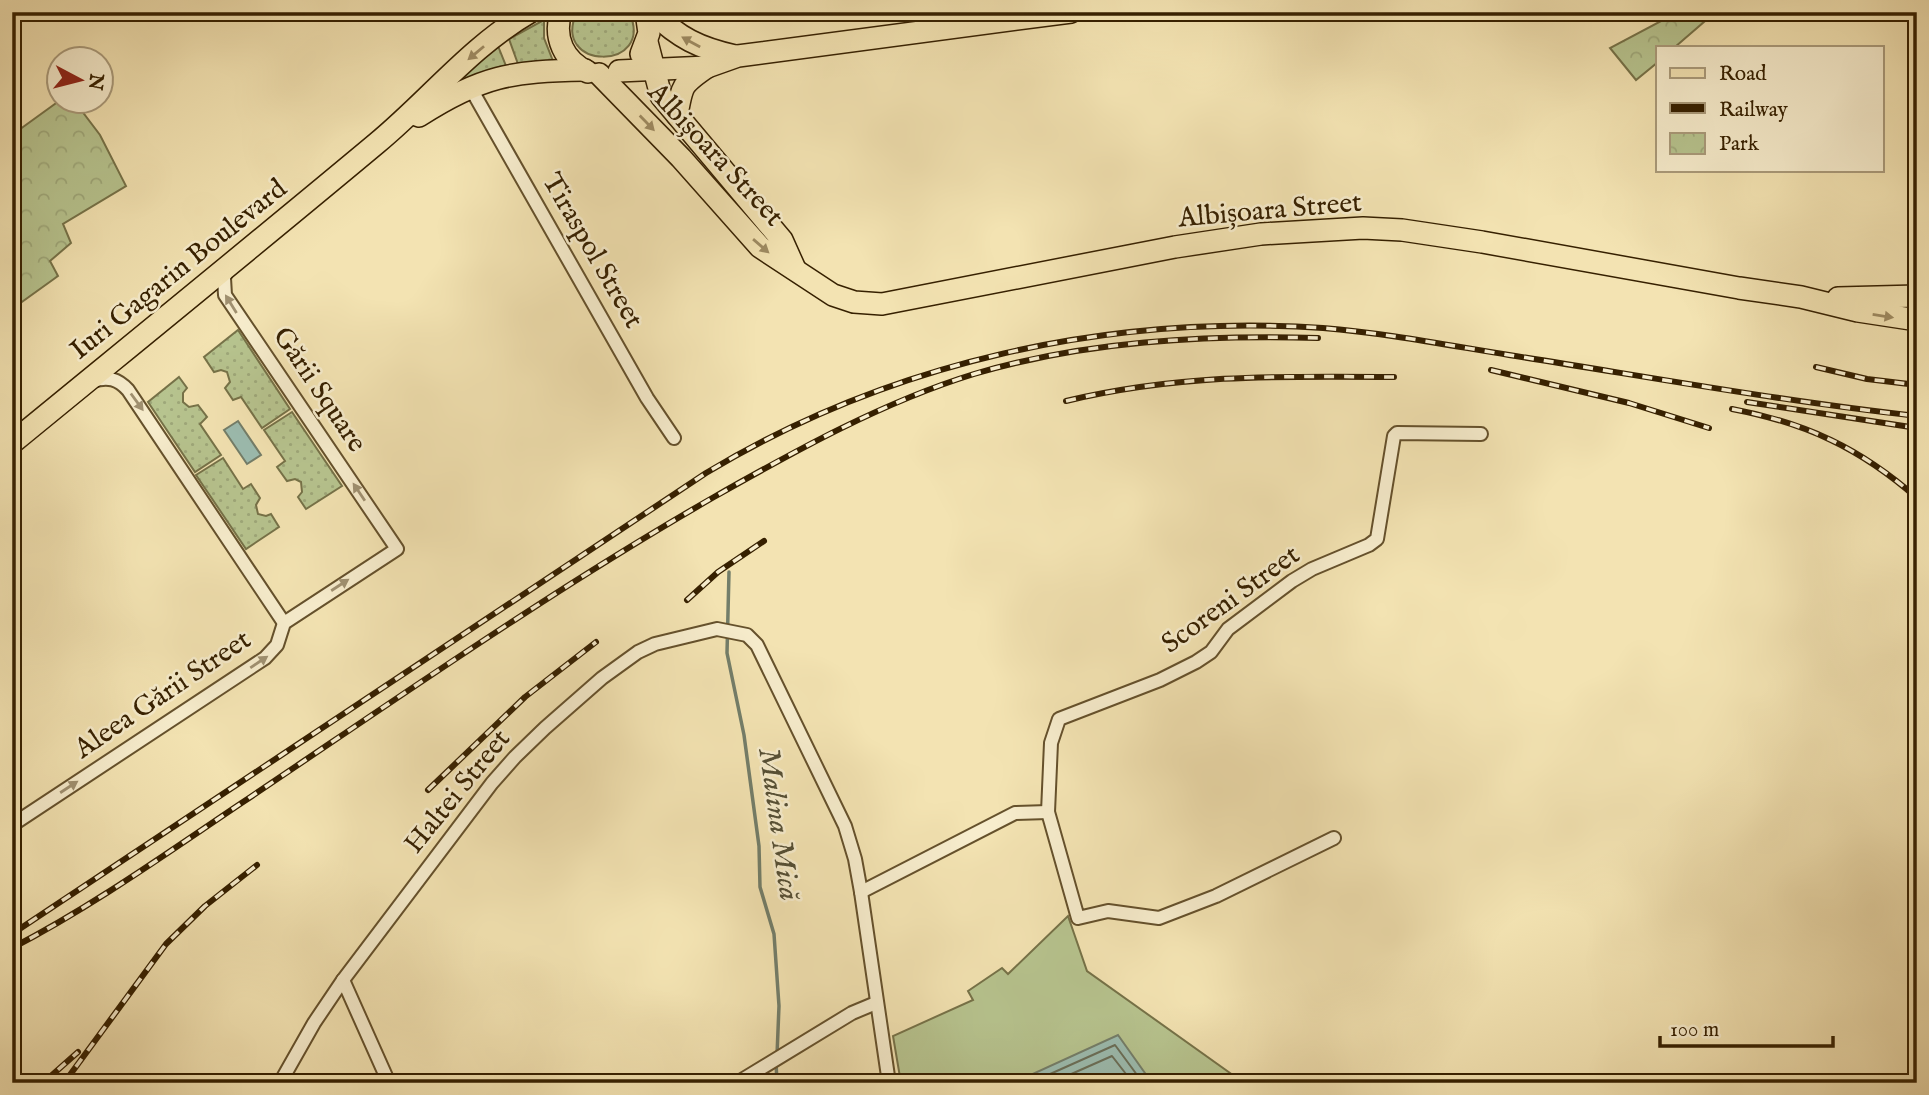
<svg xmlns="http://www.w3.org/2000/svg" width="1929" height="1095" font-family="'IM FELL English',serif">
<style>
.grass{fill:url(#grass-dots);stroke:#767248;stroke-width:2}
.park{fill:url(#park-crowns);stroke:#767248;stroke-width:2}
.garden{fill:#b7c48f;stroke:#767248;stroke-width:2}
.water{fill:#9cbdb1;stroke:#737e6a;stroke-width:2}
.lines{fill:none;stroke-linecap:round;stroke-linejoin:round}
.shore{stroke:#696e58;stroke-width:2}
.stream{stroke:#737e6a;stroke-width:3.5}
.street-casing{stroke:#65512c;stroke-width:16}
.primary-casing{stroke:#362000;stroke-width:24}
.street{stroke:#f7edcd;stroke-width:12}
.primary{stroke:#f3e3b2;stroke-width:21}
.rail-casing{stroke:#362000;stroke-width:6}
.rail{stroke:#f7edcd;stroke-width:3.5;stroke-dasharray:10;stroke-linecap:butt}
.oneway{fill:#9e8b62}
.oneway2{fill:#a09171}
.labels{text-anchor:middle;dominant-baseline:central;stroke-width:5;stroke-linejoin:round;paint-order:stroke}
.street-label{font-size:28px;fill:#362000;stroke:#f7edcd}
.water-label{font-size:30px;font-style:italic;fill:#554f35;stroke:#f7edcd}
</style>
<defs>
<pattern id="grass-dots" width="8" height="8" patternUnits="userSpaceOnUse" patternTransform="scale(1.75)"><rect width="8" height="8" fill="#b7c48f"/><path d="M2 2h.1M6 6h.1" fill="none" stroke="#9ea87a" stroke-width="1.8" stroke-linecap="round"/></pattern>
<pattern id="park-crowns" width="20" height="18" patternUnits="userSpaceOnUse" patternTransform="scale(1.75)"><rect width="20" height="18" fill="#b7c48f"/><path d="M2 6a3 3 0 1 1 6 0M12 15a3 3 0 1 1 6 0" fill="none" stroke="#9ea87a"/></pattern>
</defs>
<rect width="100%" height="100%" fill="#f3e3b2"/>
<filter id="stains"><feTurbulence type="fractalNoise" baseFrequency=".00286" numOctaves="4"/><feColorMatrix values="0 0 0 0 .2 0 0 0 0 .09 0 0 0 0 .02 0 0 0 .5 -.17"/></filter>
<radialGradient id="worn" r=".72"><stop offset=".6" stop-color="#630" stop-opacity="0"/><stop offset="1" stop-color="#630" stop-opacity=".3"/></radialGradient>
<g class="grass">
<path d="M577 12H629C657 72 549 71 577 12Z"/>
<polygon points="542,21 544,21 544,38 553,61 518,64 509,39"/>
<polygon points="498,46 506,66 458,83 455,80"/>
<polygon points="238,330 290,409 262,428 241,397 233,400 225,388 230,382 227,372 221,370 214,372 204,357"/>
<polygon points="179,377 187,388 183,393 183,402 189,407 198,405 207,417 200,424 221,455 195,472 148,402"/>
<polygon points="292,412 342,486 306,509 298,497 302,492 301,482 295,479 287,481 277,467 285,461 264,430"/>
<polygon points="223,458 243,489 251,484 260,498 256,505 258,514 266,516 271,514 279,527 246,549 196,475"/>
</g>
<g class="park">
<polygon points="1678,12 1710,12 1712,15 1675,47 1658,47 1658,62 1636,80 1610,48"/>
<polygon points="59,101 75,102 100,135 126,186 63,224 71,243 50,261 58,276 12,309 12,135"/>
</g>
<polygon class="garden" points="1068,916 1087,971 1244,1083 901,1083 893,1036 973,1000 968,991 1002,968 1008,974"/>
<g class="water">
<polygon points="238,421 261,455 247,464 224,430"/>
<polygon points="1118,1035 1152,1083 1013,1083"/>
</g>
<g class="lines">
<g class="shore">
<polyline points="1030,1083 1115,1045 1143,1083"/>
<polyline points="1051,1083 1112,1056 1133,1083"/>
</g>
<g class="stream">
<polyline points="729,572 727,653 744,735 759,846 760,887 774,934 779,1006 777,1055"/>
<polyline points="776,1062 777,1083"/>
</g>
<defs>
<g id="street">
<polyline points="470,87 647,398 674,438"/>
<path d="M93 381C108 376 118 379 128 390L284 623"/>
<polyline points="12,825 265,658 277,645 284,623 397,549 225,295 224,278 227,270"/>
<polyline points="1334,838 1216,896 1159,918 1108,911 1078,918 1048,812 1051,743 1059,719 1160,680 1196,662 1211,652 1228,629 1292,581 1312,569 1369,545 1377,539 1394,436 1397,433 1481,434"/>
<polyline points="861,892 1015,813 1048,812"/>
<polyline points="343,980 389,1083"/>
<polyline points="280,1083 314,1023 343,980 492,783 515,757 545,728 602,678 638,652 655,644 717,629 747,635 757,645 845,826 855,859 861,892 889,1083"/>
<polyline points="737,1083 852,1013 876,1003"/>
</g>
<g id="primary">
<path d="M561 12C553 38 564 61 588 72"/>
<path d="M652 12C679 38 699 48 735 56"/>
<polyline points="647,42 661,96 782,240 795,269"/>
<polyline points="641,54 649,33 646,12"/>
<polyline points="619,71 707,67 738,56 1071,12"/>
<polyline points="599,74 681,158 760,247 833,295 854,302 882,304 1175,247 1261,234 1363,228 1402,230 1482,242 1739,288 1801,297 1858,311 1917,320"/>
<path d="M677 115C682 85 682 84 707 67"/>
<path d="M419 116C481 76 512 71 585 70"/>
<polyline points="1838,298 1917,296"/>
<path d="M12 443C134 343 256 244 377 143 429 100 471 46 530 12"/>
</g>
</defs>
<use href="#street" class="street-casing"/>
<use href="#primary" class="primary-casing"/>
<use href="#street" class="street"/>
<use href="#primary" class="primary"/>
<defs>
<g id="rail">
<polyline points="1816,367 1867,379 1917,385"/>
<polyline points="1491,370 1629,403 1709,428"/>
<path d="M1066 401C1180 374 1279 376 1394 377"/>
<polyline points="1747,402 1917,428"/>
<path d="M1732 409C1806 423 1860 448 1917 498"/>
<polyline points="687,600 718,572 764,541"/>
<polyline points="428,790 525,697 596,642"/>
<path d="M12 934 706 473C890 362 1108 314 1323 328 1385 333 1447 345 1509 355 1644 376 1780 401 1917 416"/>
<path d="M12 948C93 906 167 853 243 802 398 698 552 590 714 497 797 450 883 402 974 374 1085 341 1203 335 1318 338"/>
<polyline points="43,1083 78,1052"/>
<polyline points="64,1083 166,944 205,906 257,865"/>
</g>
</defs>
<use href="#rail" class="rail-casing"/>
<use href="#rail" class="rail"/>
</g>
<defs><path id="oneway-solid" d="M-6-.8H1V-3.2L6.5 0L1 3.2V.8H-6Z" transform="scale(1.75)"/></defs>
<g class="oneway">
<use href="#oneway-solid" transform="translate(691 42) rotate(-151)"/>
<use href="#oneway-solid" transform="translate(476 53) rotate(140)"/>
<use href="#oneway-solid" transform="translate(647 123) rotate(46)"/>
<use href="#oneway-solid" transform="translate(761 246) rotate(41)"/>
<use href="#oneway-solid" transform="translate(1883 316) rotate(9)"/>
</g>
<g class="oneway2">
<use href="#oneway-solid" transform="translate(231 304) rotate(-122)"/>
<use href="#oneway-solid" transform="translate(137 402) rotate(54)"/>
<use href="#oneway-solid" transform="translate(359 492) rotate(-124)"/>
<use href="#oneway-solid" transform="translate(340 585) rotate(-33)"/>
<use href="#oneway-solid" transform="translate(259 662) rotate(-34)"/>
<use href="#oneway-solid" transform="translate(69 787) rotate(-33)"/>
</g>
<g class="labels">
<g class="street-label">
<text transform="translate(715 155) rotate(47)">Albișoara Street</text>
<text transform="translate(1270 211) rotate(-5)">Albișoara Street</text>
<text transform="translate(592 251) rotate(60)">Tiraspol Street</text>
<text transform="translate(179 270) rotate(-39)">Iuri Gagarin Boulevard</text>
<text transform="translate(319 390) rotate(56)">Gării Square</text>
<text transform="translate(1231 600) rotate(-36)">Scoreni Street</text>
<text transform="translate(163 695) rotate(-34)">Aleea Gării Street</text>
<text transform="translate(458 792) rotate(-51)">Haltei Street</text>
</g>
<g class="water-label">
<text transform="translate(778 824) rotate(82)">Malina Mică</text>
</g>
</g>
<rect width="1929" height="1095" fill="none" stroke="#f3e3b2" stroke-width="42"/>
<rect x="14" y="14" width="1901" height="1067" fill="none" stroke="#362000" stroke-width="3.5"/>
<rect x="21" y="21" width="1887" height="1053" fill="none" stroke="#362000" stroke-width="2"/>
<rect x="1656" y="46" width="228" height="126" fill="#f7edcd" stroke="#aa9b7b" stroke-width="2"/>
<rect x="1670" y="68" width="35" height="10" fill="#f3e3b2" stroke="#aa9b7b" stroke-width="2"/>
<text x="1719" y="80" font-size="21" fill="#362000">Road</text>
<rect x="1670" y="103" width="35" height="10" fill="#362000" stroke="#aa9b7b" stroke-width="2"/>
<text x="1719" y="116" font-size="21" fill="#362000">Railway</text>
<rect x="1670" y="133" width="35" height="21" fill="url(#park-crowns)" stroke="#aa9b7b" stroke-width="2"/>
<text x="1719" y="150" font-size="21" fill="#362000">Park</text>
<g transform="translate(80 80) rotate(97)"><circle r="33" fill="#f7edcd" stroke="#aa9b7b" stroke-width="2"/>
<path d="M0-5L12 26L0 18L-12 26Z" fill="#8f2418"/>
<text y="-10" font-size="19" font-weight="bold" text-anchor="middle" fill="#362000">N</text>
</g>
<path d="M1660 1036v10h173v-10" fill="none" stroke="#362000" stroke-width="3.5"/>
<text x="1670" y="1036" font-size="21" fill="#362000" stroke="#f7edcd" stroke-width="5" paint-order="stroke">100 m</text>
<rect width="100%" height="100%" filter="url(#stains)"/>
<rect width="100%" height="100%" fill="url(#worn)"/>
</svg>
